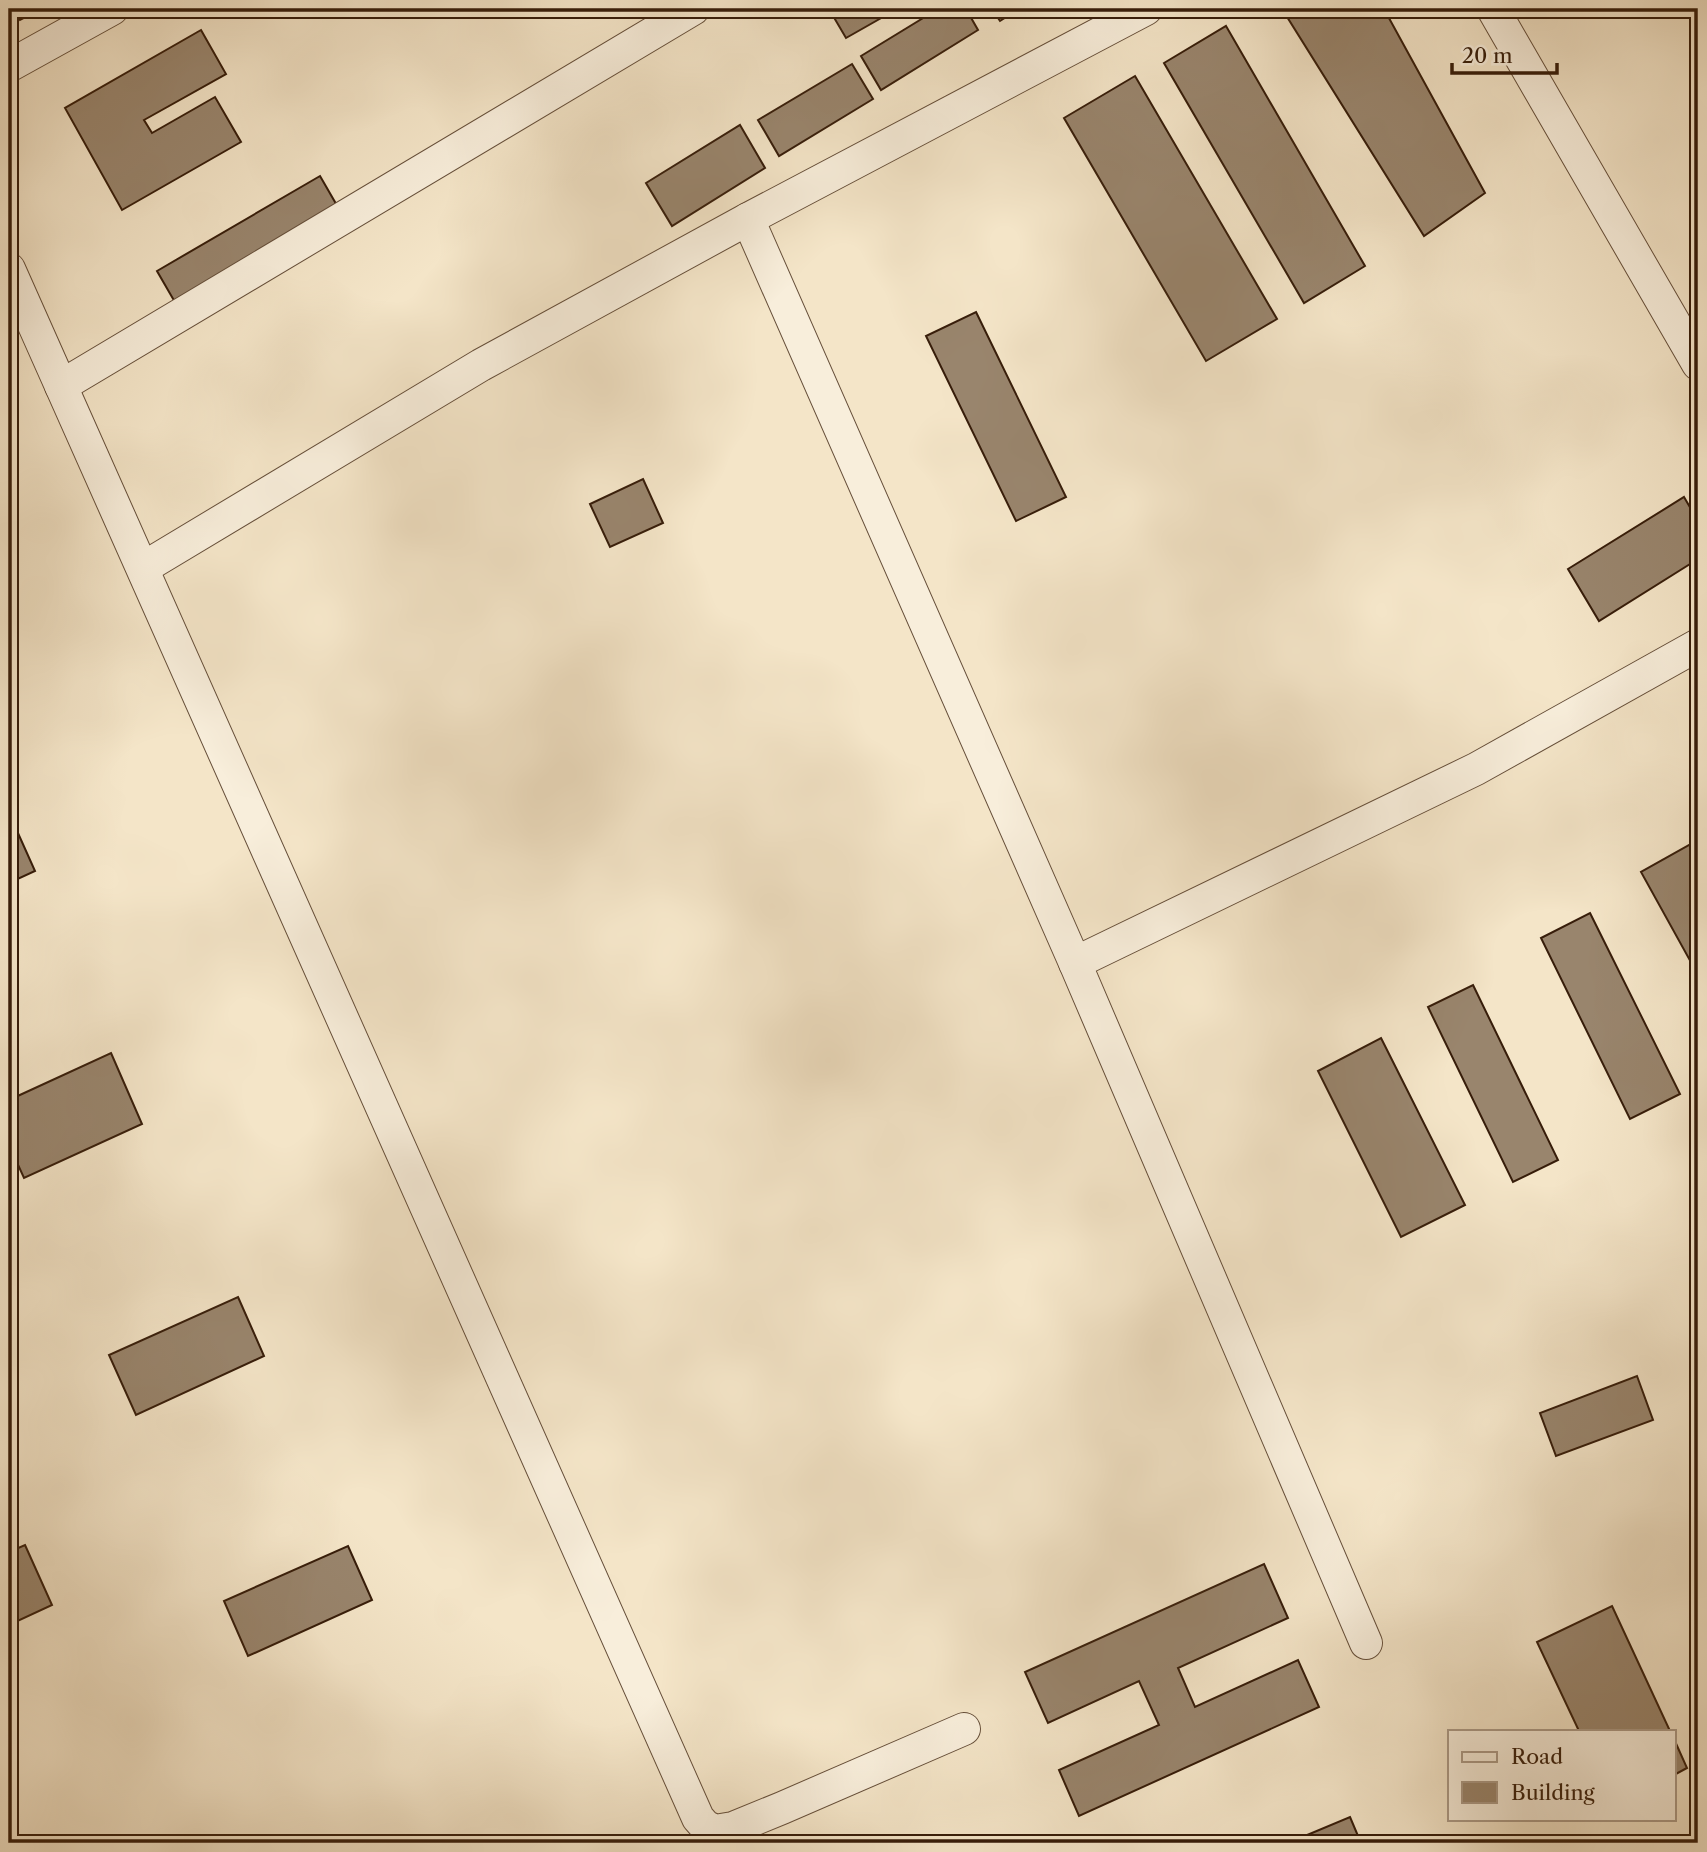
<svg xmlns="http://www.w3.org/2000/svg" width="1707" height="1852" font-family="'Libre Caslon Text',serif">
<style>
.building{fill:#99856d;stroke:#371d0a;stroke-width:2}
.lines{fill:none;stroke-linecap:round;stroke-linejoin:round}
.minor-casing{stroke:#664f3a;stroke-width:34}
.minor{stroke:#f8eedb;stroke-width:32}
</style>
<rect width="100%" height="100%" fill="#f4e5c8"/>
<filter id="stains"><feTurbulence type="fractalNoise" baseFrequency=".00286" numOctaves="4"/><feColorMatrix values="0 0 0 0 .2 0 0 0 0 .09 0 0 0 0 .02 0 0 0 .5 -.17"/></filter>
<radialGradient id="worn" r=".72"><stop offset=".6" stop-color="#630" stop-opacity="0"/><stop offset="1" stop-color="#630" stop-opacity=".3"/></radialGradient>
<g class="building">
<polygon points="14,9 41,9 20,20"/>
<polygon points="829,9 897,9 846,38"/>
<polygon points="938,9 966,9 978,30 881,90 861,56"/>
<polygon points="992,9 1019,9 1000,21"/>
<polygon points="1289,9 1384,9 1485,193 1424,236 1284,12"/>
<polygon points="1688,9 1698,9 1698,23"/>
<polygon points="1226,26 1365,266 1304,303 1164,63"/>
<polygon points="201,30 226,74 144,120 152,133 215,97 241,142 122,210 65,108"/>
<polygon points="852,64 873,99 779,156 758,120"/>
<polygon points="1135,76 1277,319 1206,361 1064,118"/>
<polygon points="740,125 765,168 672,226 646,183"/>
<polygon points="320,176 339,209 176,304 157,271"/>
<polygon points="976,312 1066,497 1016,521 926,336"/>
<polygon points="643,479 663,523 610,547 590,504"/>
<polygon points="1684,497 1698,521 1698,559 1599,621 1568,569"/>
<polygon points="9,813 35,871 9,883"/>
<polygon points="1691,844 1698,858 1698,975 1641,872"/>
<polygon points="1590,913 1680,1094 1630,1119 1541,938"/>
<polygon points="1473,985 1558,1160 1513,1182 1428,1007"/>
<polygon points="1381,1038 1465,1205 1401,1237 1318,1071"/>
<polygon points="111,1053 142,1124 24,1178 9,1145 9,1100"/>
<polygon points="238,1297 264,1356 136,1415 109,1355"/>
<polygon points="1637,1376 1653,1420 1556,1456 1540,1413"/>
<polygon points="25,1545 52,1605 9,1625 9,1552"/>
<polygon points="348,1546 372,1600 248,1656 224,1601"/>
<polygon points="1264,1564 1288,1618 1178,1668 1195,1707 1298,1660 1319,1707 1079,1816 1059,1770 1159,1725 1139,1681 1048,1723 1025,1672"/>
<polygon points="1612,1606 1670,1731 1579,1731 1537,1642"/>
<polygon points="1674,1739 1687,1768 1674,1775"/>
<polygon points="1350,1817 1361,1843 1288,1843"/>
</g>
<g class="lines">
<defs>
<g id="minor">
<polyline points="1493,9 1698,364"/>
<polyline points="9,66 112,9"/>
<polyline points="748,219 1075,963 1366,1643"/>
<polyline points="9,269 698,1818 705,1826 715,1831 733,1828 782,1808 964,1729"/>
<polyline points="61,386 693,9"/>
<polyline points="143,568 481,365 748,219 1146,9"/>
<polyline points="1075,963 1476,769 1698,645"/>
</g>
</defs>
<use href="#minor" class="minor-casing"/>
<use href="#minor" class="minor"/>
</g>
<rect width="1707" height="1852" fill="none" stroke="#f4e5c8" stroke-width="35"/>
<rect x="10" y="10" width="1686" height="1831" fill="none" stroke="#371d0a" stroke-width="3.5"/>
<rect x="18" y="18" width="1672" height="1817" fill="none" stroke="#371d0a" stroke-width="2"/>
<rect x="1448" y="1730" width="228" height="91" fill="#f8eedb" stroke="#ab9a87" stroke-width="2"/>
<rect x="1462" y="1752" width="35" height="10" fill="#f8eedb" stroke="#ab9a87" stroke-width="2"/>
<text x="1511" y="1764" font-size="21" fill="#371d0a">Road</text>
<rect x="1462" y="1782" width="35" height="21" fill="#99856d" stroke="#ab9a87" stroke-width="2"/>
<text x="1511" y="1800" font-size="21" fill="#371d0a">Building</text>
<path d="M1452 63v10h105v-10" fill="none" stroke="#371d0a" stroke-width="3.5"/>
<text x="1462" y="63" font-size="21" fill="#371d0a" stroke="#f8eedb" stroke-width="5" paint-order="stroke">20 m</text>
<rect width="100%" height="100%" filter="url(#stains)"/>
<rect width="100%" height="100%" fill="url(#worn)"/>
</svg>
